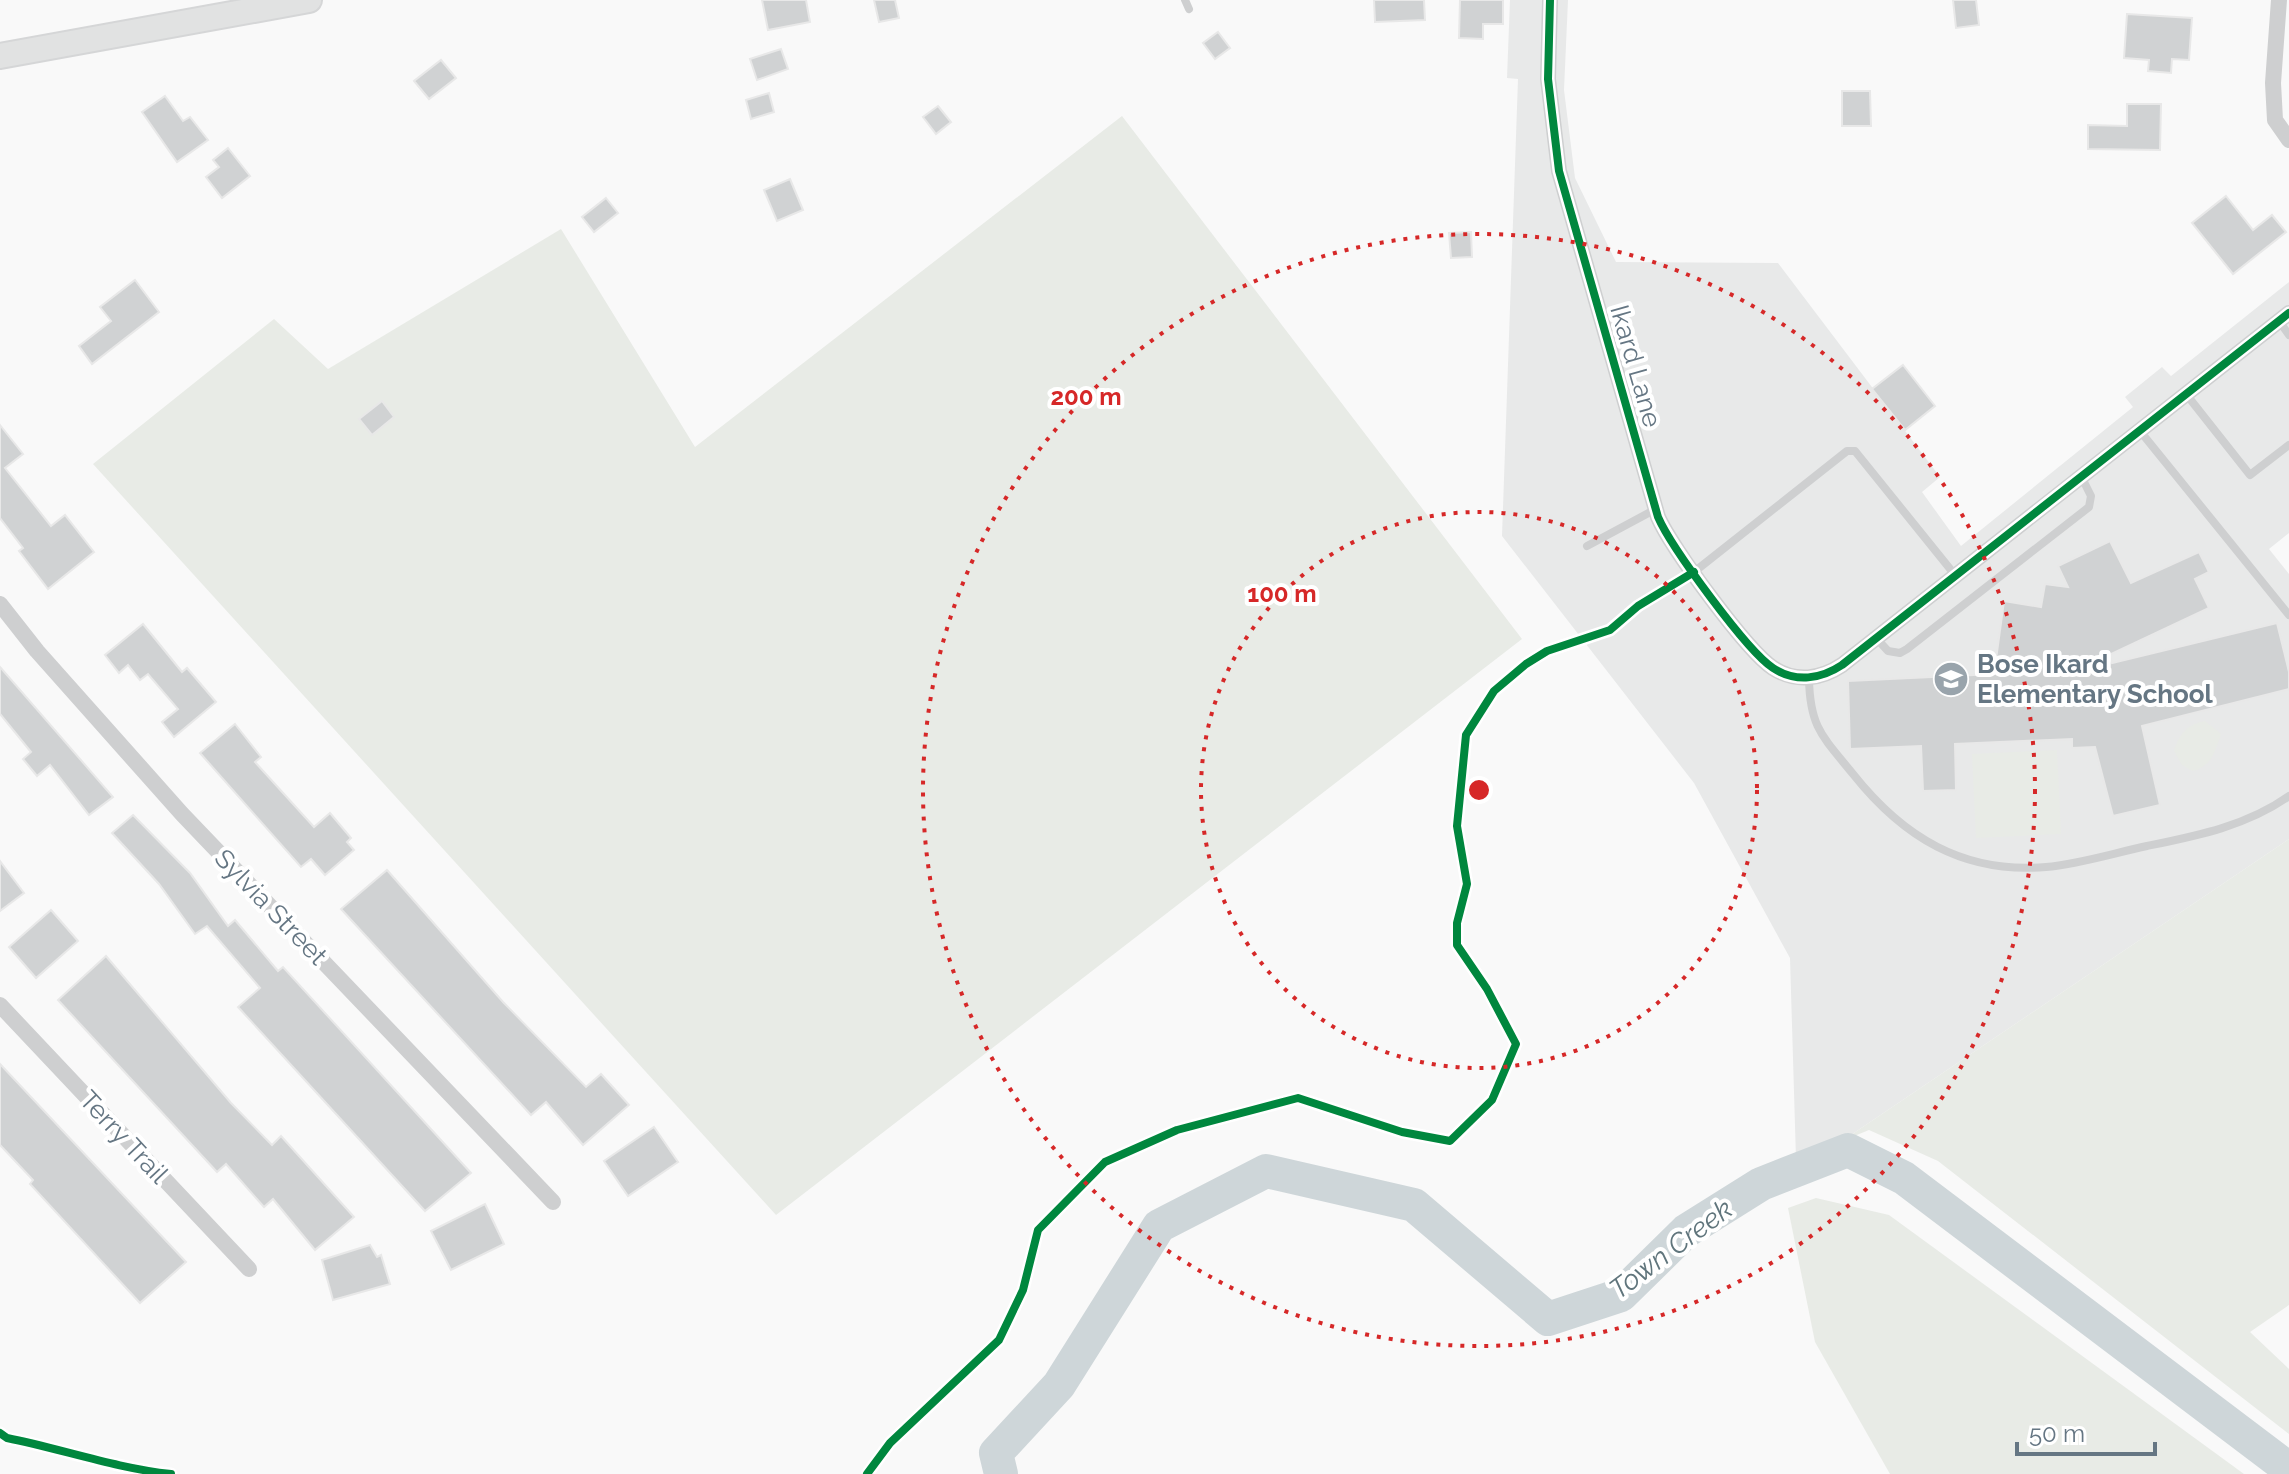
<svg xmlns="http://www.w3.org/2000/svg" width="2289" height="1474" font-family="Raleway,sans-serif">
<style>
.built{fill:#e8e9e9}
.green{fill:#e8ebe6}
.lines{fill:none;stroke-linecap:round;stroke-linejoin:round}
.river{stroke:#ced6d9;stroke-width:34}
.building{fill:#d0d2d3;stroke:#e8e8e8;stroke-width:2}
.secondary-casing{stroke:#d5d6d7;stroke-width:28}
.lane{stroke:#cecfd0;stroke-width:8}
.street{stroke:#cecfd0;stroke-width:16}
.secondary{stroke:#e1e2e2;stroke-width:24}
.cycleway-casing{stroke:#fff;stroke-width:13}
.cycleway{stroke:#00873e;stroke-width:8}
.ring{fill:none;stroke:#d62828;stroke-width:4;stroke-dasharray:4 8}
.labels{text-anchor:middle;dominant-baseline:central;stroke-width:8;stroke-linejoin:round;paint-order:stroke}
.street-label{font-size:26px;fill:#657683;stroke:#fff}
.poi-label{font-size:26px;font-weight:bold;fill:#657683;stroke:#fff;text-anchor:start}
.water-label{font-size:28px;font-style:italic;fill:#60757c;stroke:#fff}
.centre{fill:#d62828;stroke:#fff;stroke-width:4}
.ring-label{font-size:24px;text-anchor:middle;font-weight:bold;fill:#d62828;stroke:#fff;stroke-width:8;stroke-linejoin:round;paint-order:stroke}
</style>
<rect width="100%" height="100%" fill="#f9f9f9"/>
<polygon class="built" points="1510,0 1568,0 1564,90 1575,178 1616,262 1778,263 1940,477 1922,492 1961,546 2133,407 2125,397 2162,367 2171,376 2289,282 2289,533 2269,549 2289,574 2289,839 1842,1141 1796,1159 1790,958 1694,783 1502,536 1518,79 1507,78"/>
<g class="green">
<polygon points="1122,116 1522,639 776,1215 93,464 274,319 328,369 561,229 695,447"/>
<path d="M2205 721 2221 734C2215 751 2212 766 2193 771L2182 765 2174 751C2179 735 2187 724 2205 721Z"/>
<polygon points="2057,750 2061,834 1976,838 1972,754"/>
<polygon points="2289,839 2289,1305 2250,1332 2289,1369 2289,1434 1938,1161 1869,1130 1842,1141"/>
<polygon points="1816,1198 1889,1215 2244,1474 1890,1474 1815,1342 1788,1208"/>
</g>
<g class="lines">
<polyline class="river" points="1001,1474 996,1453 1059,1385 1159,1226 1266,1171 1414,1205 1548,1319 1621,1295 1686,1231 1761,1184 1848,1150 1904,1178 2289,1469"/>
</g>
<g class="building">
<polygon points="762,0 806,0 810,22 768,30"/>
<polygon points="874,0 895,0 899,18 879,22"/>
<polygon points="1374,0 1424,0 1425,20 1375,22"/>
<polygon points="1460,0 1503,0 1503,24 1483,24 1483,39 1459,38"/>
<polygon points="1953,0 1976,0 1979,25 1956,28"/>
<polygon points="2127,14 2192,18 2189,60 2172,59 2171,73 2148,71 2149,60 2124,58"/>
<polygon points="1218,32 1230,48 1215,59 1203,43"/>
<polygon points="781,49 788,69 757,80 750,59"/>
<polygon points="441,60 456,78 429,99 414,81"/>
<polygon points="1842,91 1870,91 1871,126 1842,126"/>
<polygon points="769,93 774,112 751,119 746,100"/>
<polygon points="165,96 183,121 190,117 208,140 177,162 142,112"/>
<polygon points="2127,104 2161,104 2160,150 2088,149 2088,125 2127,126"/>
<polygon points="938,106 951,122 936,134 923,117"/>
<polygon points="228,148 250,176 222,198 206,177 219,167 213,160"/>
<polygon points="790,179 803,210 777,221 764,190"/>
<polygon points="2226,196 2253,230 2272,215 2286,232 2233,274 2192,223"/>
<polygon points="606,198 618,213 594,232 582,217"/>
<polygon points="1471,232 1472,257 1451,258 1449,233"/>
<polygon points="135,280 159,312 92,364 79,346 111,321 100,307"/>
<polygon points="1903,365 1935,406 1905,430 1872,389"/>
<polygon points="382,401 394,417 372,435 359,419"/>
<polygon points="0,425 23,454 5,468 51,526 65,515 94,552 48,589 19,551 23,548 0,518"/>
<polygon points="2110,541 2131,583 2199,552 2209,572 2195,579 2209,608 2109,655 2112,663 2277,623 2289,672 2289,689 2142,726 2160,805 2113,816 2095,747 2072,748 2072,739 1955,744 1956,790 1923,791 1921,746 1850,749 1848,681 1994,674 2004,601 2041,607 2045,584 2068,587 2058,566"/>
<polygon points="143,624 182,672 187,668 216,702 174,737 162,722 178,709 148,674 140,680 128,665 119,673 105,655"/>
<polygon points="0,667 113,797 89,815 50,765 37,776 23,759 31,752 0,714"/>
<polygon points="235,724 261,757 255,762 314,827 330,813 351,838 347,842 354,850 325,875 311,859 301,867 200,753"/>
<polygon points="133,815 190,873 228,926 235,920 278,971 283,967 471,1173 425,1211 238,1007 260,988 207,926 195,934 159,884 112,833"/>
<polygon points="0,861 24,893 0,911"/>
<polygon points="387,870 503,1002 586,1087 601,1074 629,1105 583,1145 546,1102 531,1115 341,909"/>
<polygon points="51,910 78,941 36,978 9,947"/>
<polygon points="106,956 231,1103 272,1145 281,1136 354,1217 315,1250 273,1199 264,1207 226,1164 217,1172 58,1000"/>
<polygon points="0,1064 186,1262 140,1303 30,1184 33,1180 0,1145"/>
<polygon points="654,1127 678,1162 628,1196 604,1161"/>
<polygon points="485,1204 504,1244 451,1270 431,1231"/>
<polygon points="370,1245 377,1257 381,1255 390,1284 333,1300 322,1260"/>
</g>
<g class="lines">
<defs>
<polyline id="secondary" points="0,56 309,0"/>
</defs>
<use href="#secondary" class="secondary-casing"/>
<g class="lane">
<polyline points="1185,0 1189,9"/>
<polyline points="2279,321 2289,335"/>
<polyline points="2186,394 2250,475 2289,445"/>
<polyline points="2140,431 2289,615"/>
<polyline points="1587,546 1656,509"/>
<polyline points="1694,572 1847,451 1855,451 1955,575"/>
<polyline points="1876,638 1888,651 1900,653 1907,649 2089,507 2091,496 2081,476"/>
<path d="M1809 679C1810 728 1823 737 1853 774 1903 837 1963 874 2046 867 2079 864 2114 853 2147 846 2196 836 2247 826 2289 796"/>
</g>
<g class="street">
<path d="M1550 0 1548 79 1559 171 1658 517C1671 547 1747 651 1773 668 1796 683 1821 679 1842 665L2289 313"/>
<polyline points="2279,0 2273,83 2275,120 2289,140"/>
<polyline points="0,604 37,651 182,814 553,1202"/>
<polyline points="0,1005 249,1269"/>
</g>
<use href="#secondary" class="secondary"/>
<defs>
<g id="cycleway">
<path d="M1550 0 1548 79 1559 171 1658 517C1671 547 1747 651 1773 668 1796 683 1821 679 1842 665L2289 313"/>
<path d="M0 1433 7 1438C62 1449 115 1468 171 1474"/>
<polyline points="867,1474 890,1443 999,1340 1023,1290 1038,1230 1105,1162 1177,1130 1298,1098 1402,1132 1450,1141 1492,1100 1516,1044 1487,989 1457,945 1457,923 1467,884 1457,826 1466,735 1494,691 1526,664 1547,651 1610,630 1638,606 1694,572"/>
</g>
</defs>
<use href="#cycleway" class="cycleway-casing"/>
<use href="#cycleway" class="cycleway"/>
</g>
<g class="ring">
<circle cx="1479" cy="790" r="278"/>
<circle cx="1479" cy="790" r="556"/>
</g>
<defs>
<symbol id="school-disc" viewBox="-11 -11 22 22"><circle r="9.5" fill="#99a4ac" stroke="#fff"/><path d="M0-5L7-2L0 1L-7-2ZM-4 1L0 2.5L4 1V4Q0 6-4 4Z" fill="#fff"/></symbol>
</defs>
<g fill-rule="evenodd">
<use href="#school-disc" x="1931" y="659" width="40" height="40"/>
</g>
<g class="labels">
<g class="street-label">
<text transform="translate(1636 366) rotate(74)">Ikard Lane</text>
<text transform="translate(271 907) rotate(46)">Sylvia Street</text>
<text transform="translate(124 1137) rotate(47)">Terry Trail</text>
</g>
<g class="poi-label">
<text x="1977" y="664">Bose Ikard<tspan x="1977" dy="30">Elementary School</tspan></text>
</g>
<g class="water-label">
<text transform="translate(1671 1249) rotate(-37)">Town Creek</text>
</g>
</g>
<circle cx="1479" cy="790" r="12" class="centre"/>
<g class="ring-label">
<text x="1086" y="405">200 m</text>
<text x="1282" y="602">100 m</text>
</g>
<path d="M2017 1442v12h138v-12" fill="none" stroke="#657683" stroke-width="4"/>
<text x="2029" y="1442" font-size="24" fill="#657683" stroke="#ffffff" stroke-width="6" paint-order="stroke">50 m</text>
</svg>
